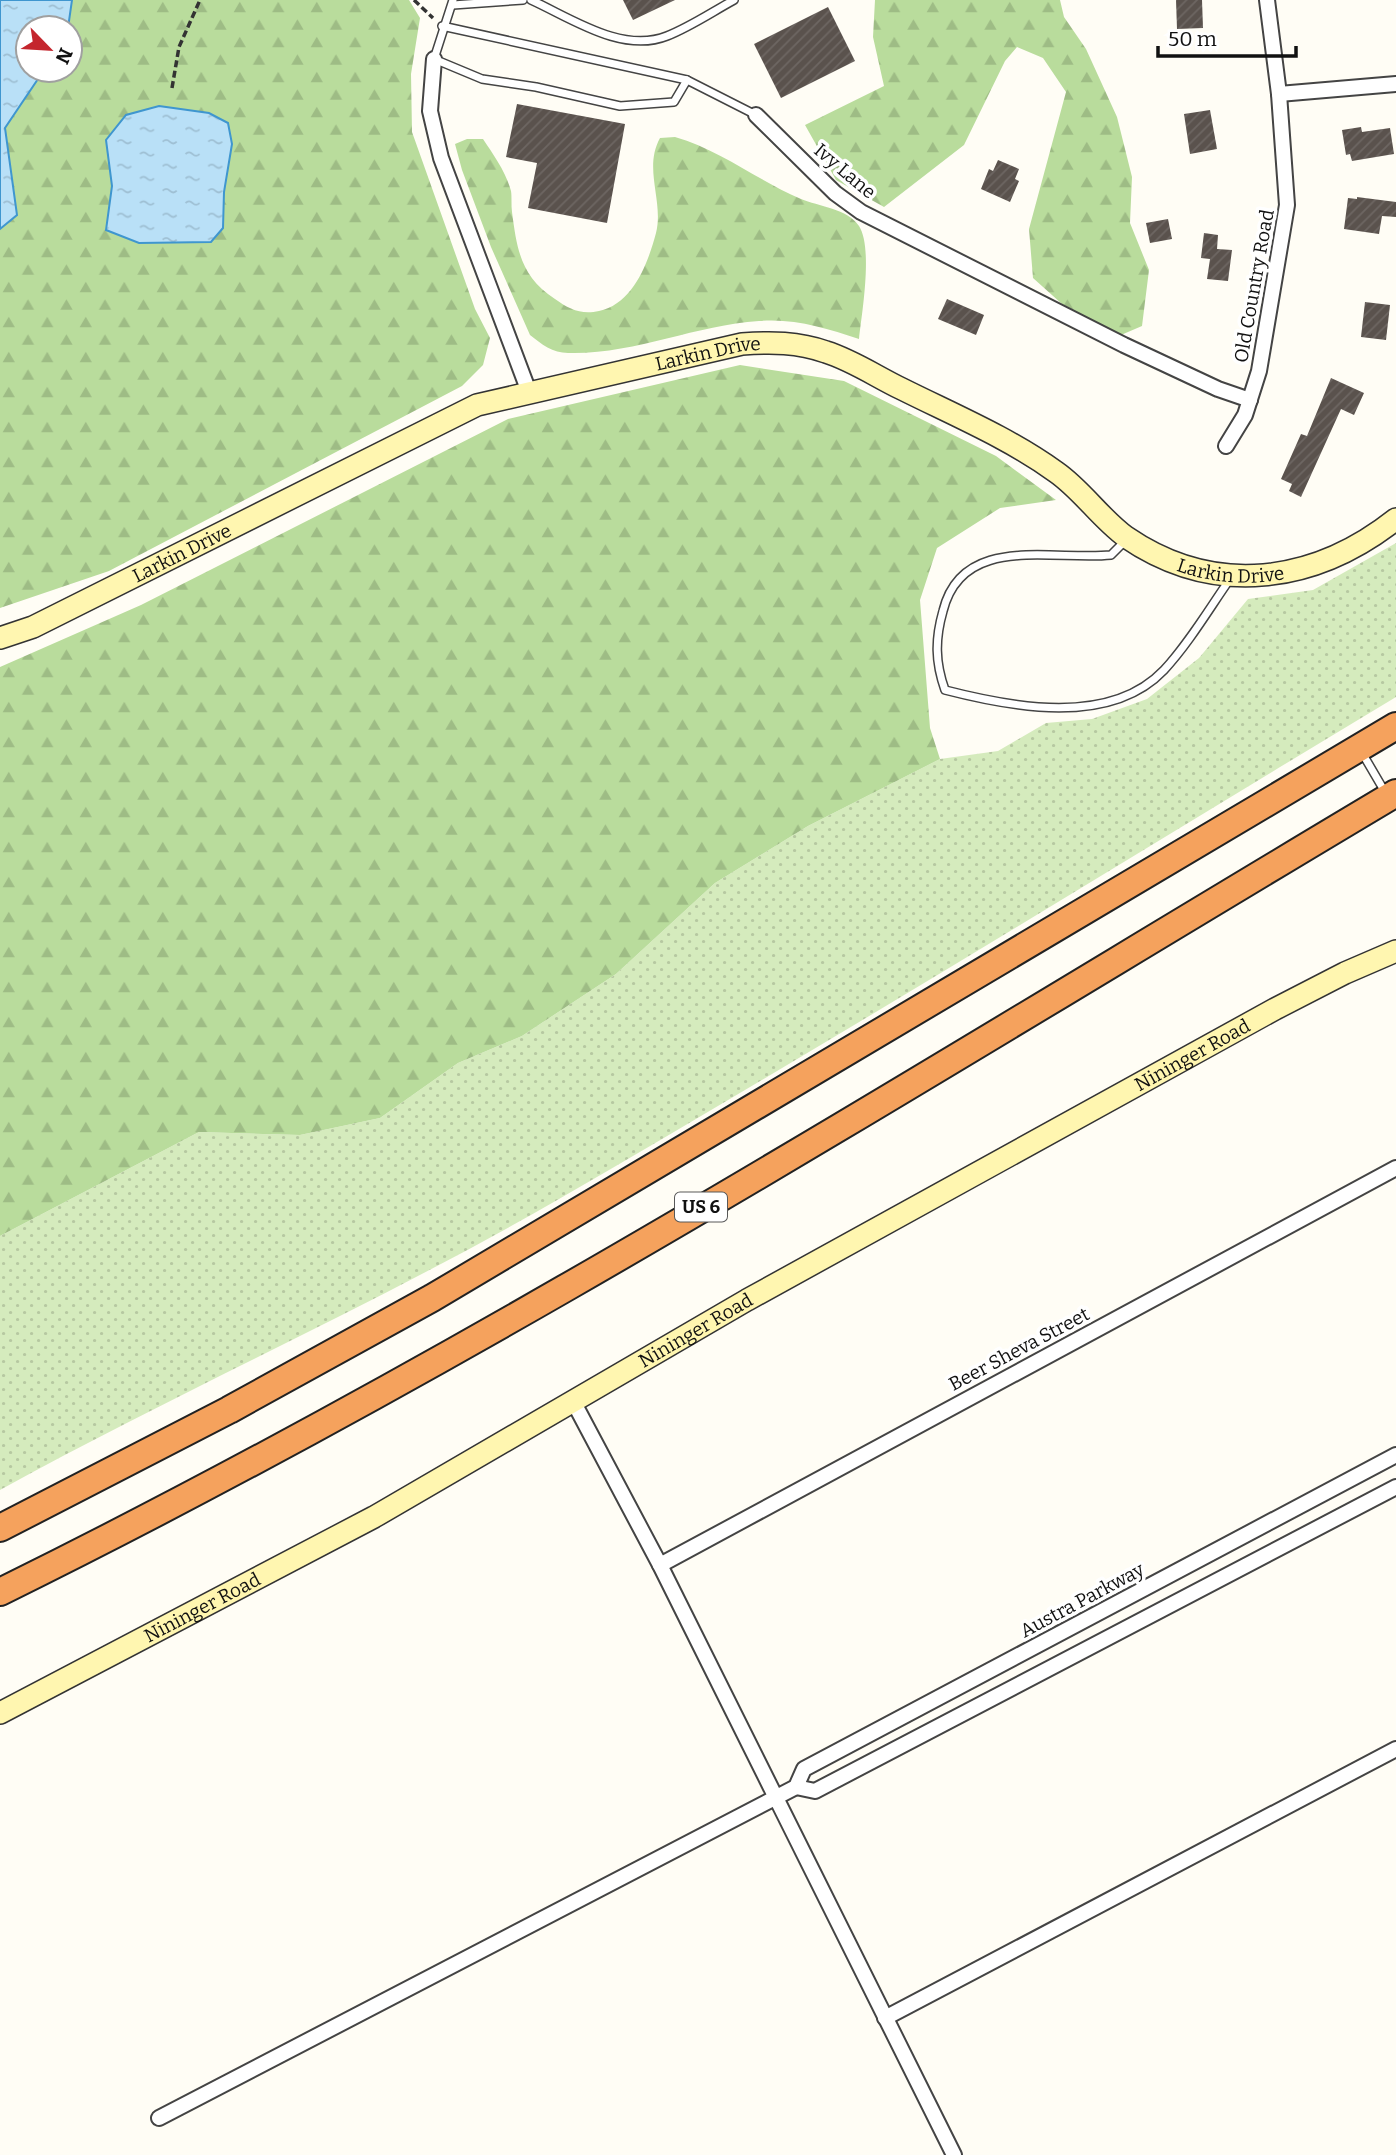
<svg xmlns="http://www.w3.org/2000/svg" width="1396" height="2155" font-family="Bitter,serif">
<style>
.grass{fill:url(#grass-dots)}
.forest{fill:url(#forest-firs)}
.water{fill:url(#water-ripples);stroke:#3f96cf;stroke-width:2}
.building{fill:url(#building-hatch)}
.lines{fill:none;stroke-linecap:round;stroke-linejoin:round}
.lane-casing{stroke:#444;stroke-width:10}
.street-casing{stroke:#444;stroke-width:18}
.secondary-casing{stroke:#333;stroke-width:24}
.highway-casing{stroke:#222;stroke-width:30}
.path{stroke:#333;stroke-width:3.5;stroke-dasharray:7 3.5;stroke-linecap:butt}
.lane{stroke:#fff;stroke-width:7}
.street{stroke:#fff;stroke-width:14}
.secondary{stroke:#fff6b0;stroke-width:21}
.highway{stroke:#f5a25d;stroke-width:26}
.labels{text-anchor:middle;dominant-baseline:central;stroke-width:7;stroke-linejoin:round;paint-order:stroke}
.shield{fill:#fff;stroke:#585858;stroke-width:2}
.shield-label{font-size:18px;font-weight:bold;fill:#111}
.street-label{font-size:19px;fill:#111;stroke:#fff}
</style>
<defs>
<pattern id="grass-dots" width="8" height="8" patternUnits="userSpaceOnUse" patternTransform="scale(1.75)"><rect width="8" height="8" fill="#d5ebbd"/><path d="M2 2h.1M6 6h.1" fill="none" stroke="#b6c8a1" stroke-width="1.8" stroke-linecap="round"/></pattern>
<pattern id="forest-firs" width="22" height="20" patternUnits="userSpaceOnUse" patternTransform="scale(1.75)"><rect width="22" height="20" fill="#b9dc9c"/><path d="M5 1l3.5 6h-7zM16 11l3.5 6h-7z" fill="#9ebc85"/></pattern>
<pattern id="water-ripples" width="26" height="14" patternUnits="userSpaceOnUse" patternTransform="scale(1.75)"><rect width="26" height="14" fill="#b9e0f7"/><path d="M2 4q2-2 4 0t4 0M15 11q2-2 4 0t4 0" fill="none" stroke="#9ebfd3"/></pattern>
<pattern id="building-hatch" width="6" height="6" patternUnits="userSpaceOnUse" patternTransform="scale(1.75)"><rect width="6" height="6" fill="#5a524d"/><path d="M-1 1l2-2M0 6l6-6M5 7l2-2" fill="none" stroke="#6d6662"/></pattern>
</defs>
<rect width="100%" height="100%" fill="#fffdf5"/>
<path class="grass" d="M1396 543V697C1117 865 840 1037 559 1199 377 1304 184 1389 0 1490V1236L199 1132 300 1135 380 1118 458 1063 522 1036 616 974 715 883 808 826 940 759 998 751 1046 723 1092 719 1147 699 1199 658 1248 599 1313 590Z"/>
<g class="forest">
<polygon points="72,0 409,0 420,18 411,74 412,132 475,309 490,338 483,365 462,386 109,571 0,608 0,229 17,215 5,128 44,70 70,70 68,28"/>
<polygon points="875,0 1060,0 1064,17 1086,49 1117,117 1132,177 1130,223 1149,270 1142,326 1121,335 1062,304 1033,278 1029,229 1066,92 1043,58 1017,47 1005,61 964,145 884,207 836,180 805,125 884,86 873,37"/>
<path d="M675 137C720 150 757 180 801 199 818 206 848 209 859 226 873 248 862 312 859 339 826 328 794 318 759 321 695 325 633 355 568 353 553 353 541 344 530 335L491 247 462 170 455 144 467 139H483C493 154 506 172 511 191 512 197 511 205 512 212 517 250 521 277 555 299 569 309 581 315 599 311 633 304 648 263 656 233 664 201 643 169 660 138Z"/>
<polygon points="740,365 844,381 996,456 1056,500 1000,508 937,548 920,600 930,728 940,759 808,826 715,883 616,974 522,1036 458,1063 380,1118 300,1135 199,1132 0,1236 0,667 141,605 508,419"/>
</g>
<g class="water">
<polygon points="0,0 72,0 68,28 28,28 28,70 44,70 5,128 17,215 0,229"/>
<polygon points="159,106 209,113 228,123 232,144 224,192 223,228 211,242 139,243 106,230 112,186 106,140 126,115"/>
</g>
<g class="building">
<polygon points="623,0 675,0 633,20"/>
<polygon points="1176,0 1202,0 1203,28 1177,29"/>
<polygon points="828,7 855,61 781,98 754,44"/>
<polygon points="517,104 625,124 607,223 528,208 537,163 506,157"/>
<polygon points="1210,110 1217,149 1190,154 1184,114"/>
<polygon points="1361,127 1362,132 1390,128 1394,154 1352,161 1350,154 1346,155 1342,130"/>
<polygon points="998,160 1019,169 1015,179 1019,181 1010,202 981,189 989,169 993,171"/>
<polygon points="1357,197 1396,202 1396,217 1382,216 1379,234 1344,229 1348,198 1357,199"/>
<polygon points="1168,219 1172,239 1150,243 1146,223"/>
<polygon points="1204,233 1218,235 1217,249 1232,250 1228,281 1207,279 1210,259 1201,258"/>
<polygon points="947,299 984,315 976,335 938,319"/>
<polygon points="1365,302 1390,305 1386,340 1361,337"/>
<polygon points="1331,378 1364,393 1354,415 1341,409 1301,497 1289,491 1292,484 1281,479 1301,434 1307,436"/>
</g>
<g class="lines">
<defs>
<g id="lane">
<polyline points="453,0 434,59 482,79 536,87 620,106 674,102 687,80"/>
<path d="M531 0C571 18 622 54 667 36 690 27 712 12 734 0"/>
<polyline points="453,5 523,0"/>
<polyline points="442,26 687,80 756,115"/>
<path d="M1125 541 1111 555C1053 561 962 533 943 611 935 639 935 662 945 690 1011 707 1110 727 1164 670 1189 643 1209 609 1230 579"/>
<polyline points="1361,751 1385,792"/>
</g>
<g id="street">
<polyline points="434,59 430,111 441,158 529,392"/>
<polyline points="1279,94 1396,84"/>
<polyline points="756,115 835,193 861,212 1124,345 1218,389 1250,400"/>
<polyline points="1226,446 1245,415 1259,371 1287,205 1279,94 1267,0"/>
<polyline points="573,1401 660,1565 954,2155"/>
<polyline points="660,1565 1396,1168"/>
<polyline points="796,1787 815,1791 1396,1487"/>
<polyline points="885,2018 1396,1749"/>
<polyline points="159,2118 796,1787 804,1769 1396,1455"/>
</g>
<g id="secondary">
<path id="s1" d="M0 638 33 627 477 405 742 344C771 342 798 342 826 352 852 360 877 377 902 389 954 415 1009 438 1056 472 1082 490 1100 518 1126 537 1215 598 1315 583 1396 519"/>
<path id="s2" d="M0 1713 374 1517 747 1300 1275 1009 1345 973 1396 951"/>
</g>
<g id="highway">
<polyline points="0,1528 229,1410 432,1298 1396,726"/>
<path d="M0 1592C481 1355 936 1067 1396 793"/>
</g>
</defs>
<use href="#lane" class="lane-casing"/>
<use href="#street" class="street-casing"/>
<use href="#secondary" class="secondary-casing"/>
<use href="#highway" class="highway-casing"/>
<g class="path">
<polyline points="414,0 433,18"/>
<polyline points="172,88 179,47 200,0"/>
</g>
<use href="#lane" class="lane"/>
<use href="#street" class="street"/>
<use href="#secondary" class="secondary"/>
<use href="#highway" class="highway"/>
</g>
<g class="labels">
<rect class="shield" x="675" y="1192.5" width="52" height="29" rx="5"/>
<g class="shield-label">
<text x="701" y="1207">US 6</text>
</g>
<g class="street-label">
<text transform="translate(845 171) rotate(40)">Ivy Lane</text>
<text transform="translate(1254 286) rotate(-80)">Old Country Road</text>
<text stroke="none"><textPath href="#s1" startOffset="768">Larkin Drive</textPath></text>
<text stroke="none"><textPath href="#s1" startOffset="201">Larkin Drive</textPath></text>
<text stroke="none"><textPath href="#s1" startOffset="1356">Larkin Drive</textPath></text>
<text stroke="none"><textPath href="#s2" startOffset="1362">Nininger Road</textPath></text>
<text stroke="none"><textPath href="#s2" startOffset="794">Nininger Road</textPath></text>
<text transform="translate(1019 1349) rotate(-28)">Beer Sheva Street</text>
<text transform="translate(1082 1600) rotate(-28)">Austra Parkway</text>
<text stroke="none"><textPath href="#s2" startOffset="228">Nininger Road</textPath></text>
</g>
</g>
<g transform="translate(49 49) rotate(115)"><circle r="33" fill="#ffffff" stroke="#a0a0a0" stroke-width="2"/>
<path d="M0-5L12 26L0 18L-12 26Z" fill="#c4262e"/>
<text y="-10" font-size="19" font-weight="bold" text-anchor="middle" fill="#111111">N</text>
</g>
<path d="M1158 46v10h138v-10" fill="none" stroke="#111111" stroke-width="3.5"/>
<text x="1168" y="46" font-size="21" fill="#111111" stroke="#ffffff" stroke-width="5" paint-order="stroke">50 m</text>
</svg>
